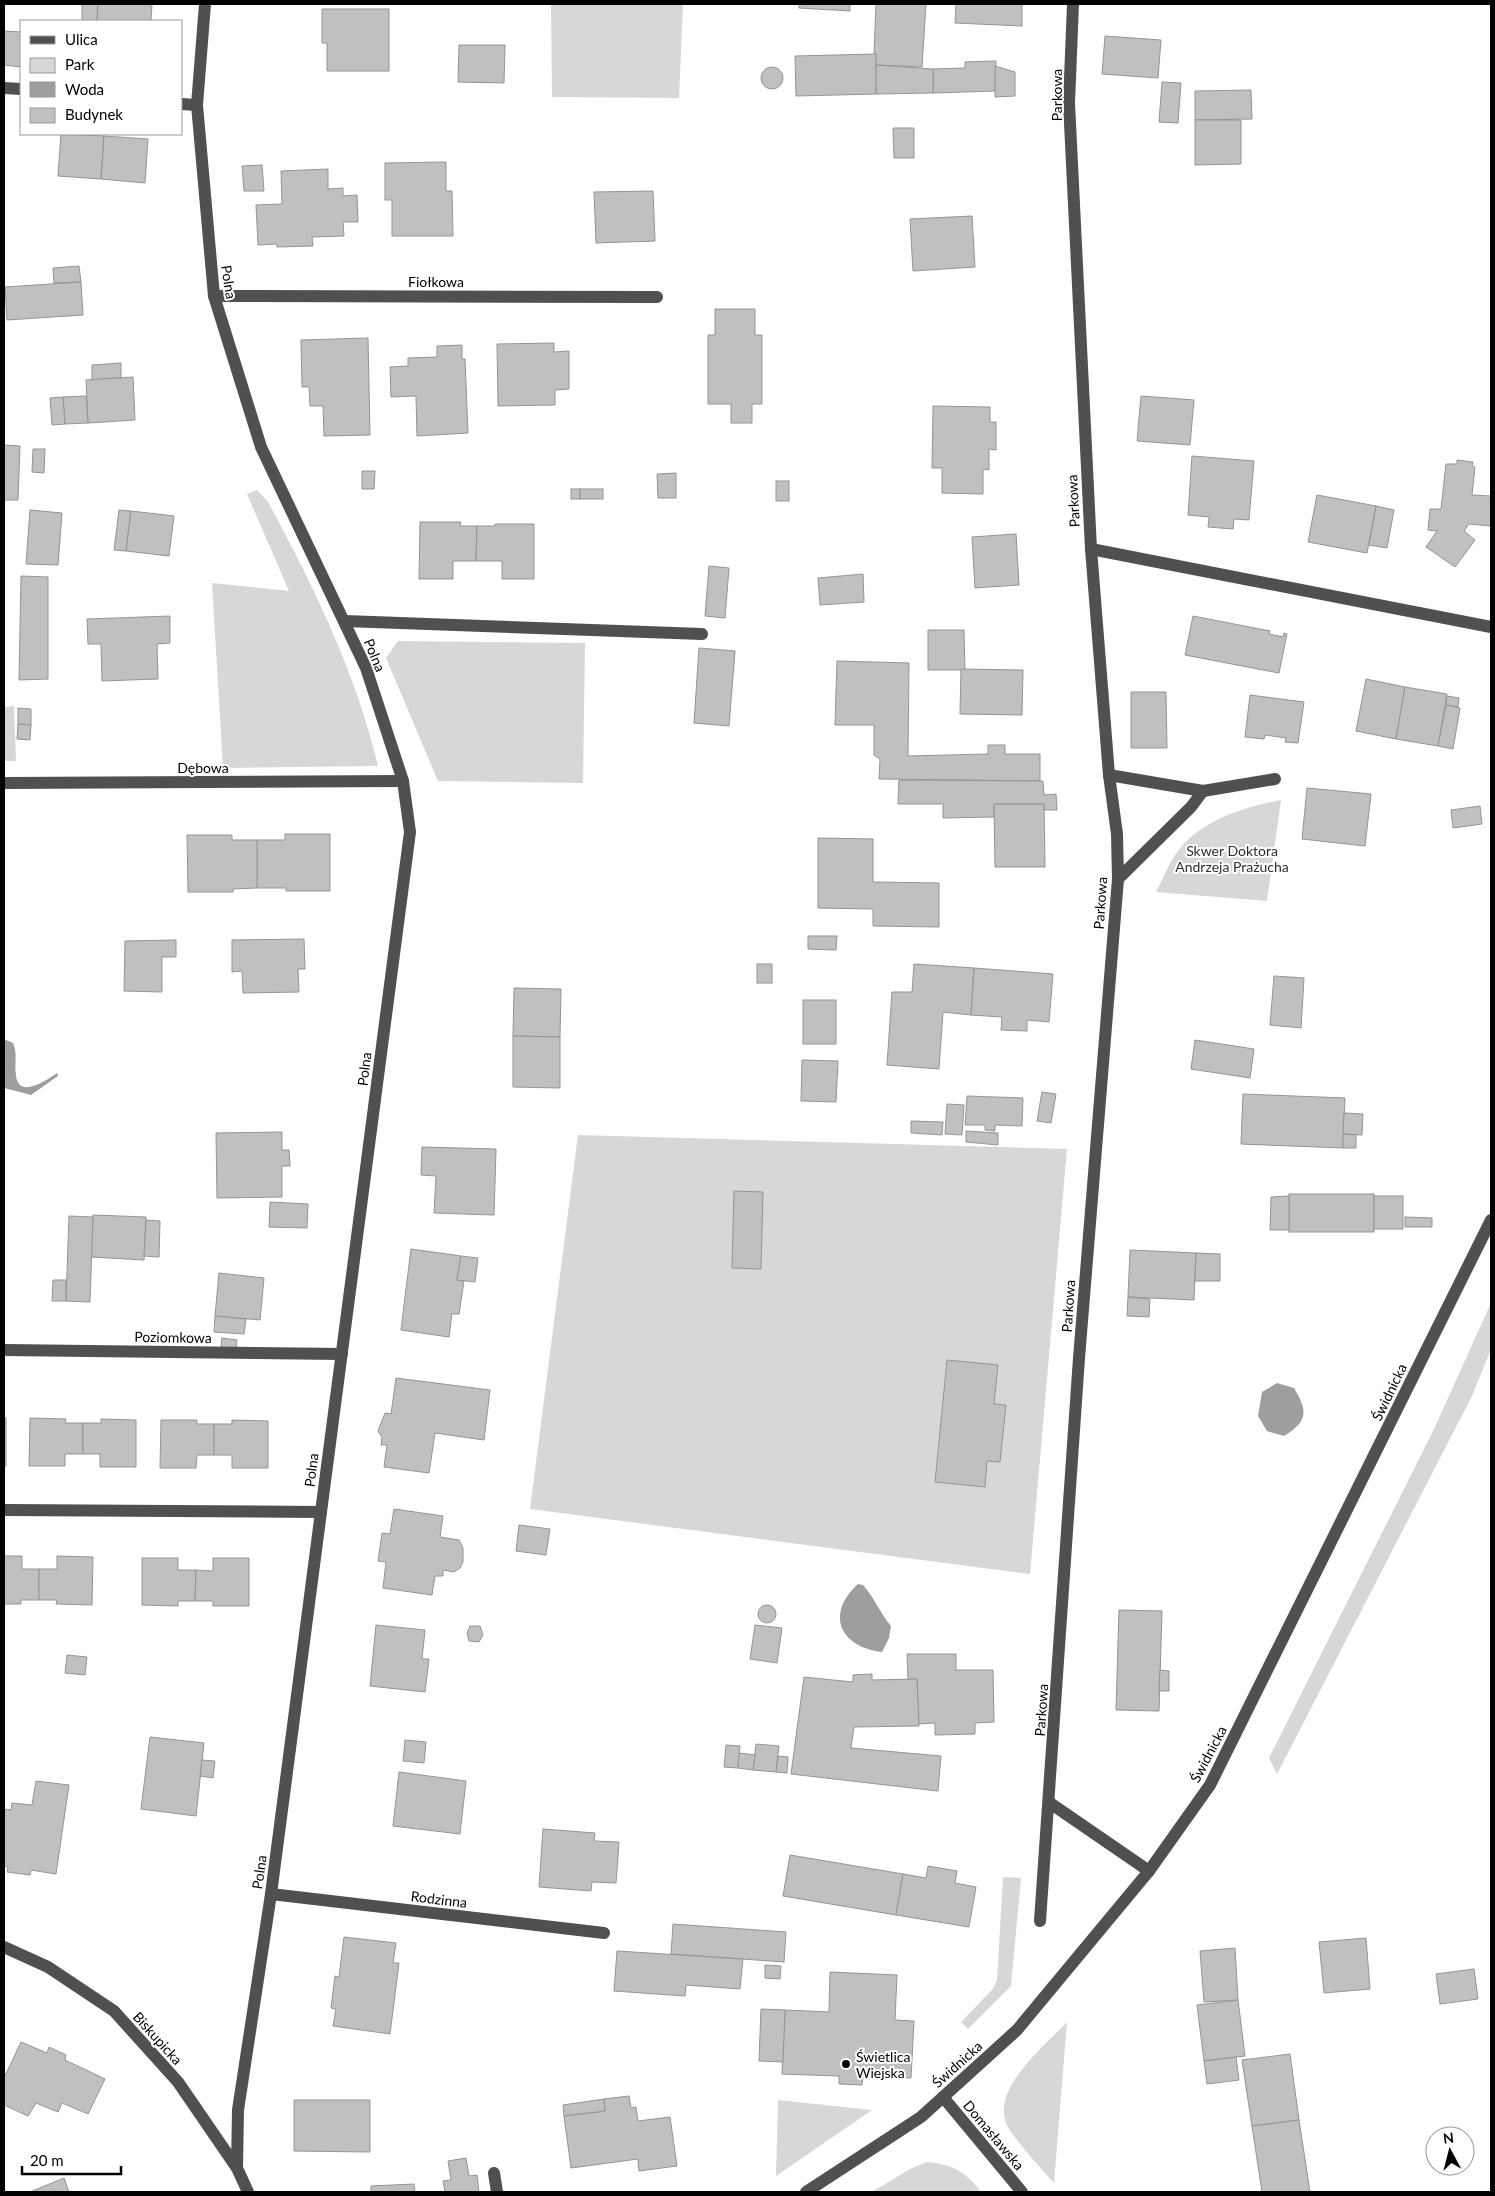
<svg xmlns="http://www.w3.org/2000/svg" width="1495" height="2196" font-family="Lato,sans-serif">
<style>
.green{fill:#d7d7d7}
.water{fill:#9e9e9e}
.building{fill:#c0c0c0;stroke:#949494}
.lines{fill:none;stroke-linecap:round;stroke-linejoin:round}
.minor{stroke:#505050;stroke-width:12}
.poi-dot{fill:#000;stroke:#fff;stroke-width:2}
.labels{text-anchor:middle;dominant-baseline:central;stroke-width:4;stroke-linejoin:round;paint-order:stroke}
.street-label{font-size:14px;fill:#000;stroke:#fff}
.park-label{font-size:14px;fill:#2e2e2e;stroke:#fff}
.poi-label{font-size:14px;fill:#000;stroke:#fff;text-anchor:start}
</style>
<rect width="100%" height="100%" fill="#fff"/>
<g class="green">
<polygon points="551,4 683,4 679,98 552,97"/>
<path d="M257 490 268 502C313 585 356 673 378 766L223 768 212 583 289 591 247 494Z"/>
<polygon points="398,641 585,643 583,783 438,781 386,658"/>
<polygon points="14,706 16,761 4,761 4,707"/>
<path d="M1281 800 1267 901 1156 892C1163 879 1169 862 1178 851 1201 820 1245 807 1281 800Z"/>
<polygon points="578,1135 1067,1149 1030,1574 530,1509"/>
<polygon points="1491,1303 1491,1349 1472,1396 1277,1774 1269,1758 1434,1429"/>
<polygon points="1003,1877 1021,1878 1011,1986 968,2029 961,2022 993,1989 997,1980"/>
<path d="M1067 2022 1054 2183C1039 2166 1022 2148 1009 2129 986 2092 1045 2046 1067 2022Z"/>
<polygon points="778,2100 872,2110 776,2176"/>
<path d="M927 2162C952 2164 966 2172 981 2192H872L910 2169Z"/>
</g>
<g class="water">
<path d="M4 1039 13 1043C18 1055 14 1063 16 1075 18 1100 47 1080 57 1073L58 1076 31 1095 4 1088Z"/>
<path d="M1277 1383 1294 1388C1308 1412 1308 1421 1284 1436L1267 1431 1258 1416 1262 1392Z"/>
<path d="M858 1584 863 1585C874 1597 880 1613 891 1626L889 1638 882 1652C840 1647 825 1614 858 1584Z"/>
</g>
<g class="building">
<polygon points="82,4 98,4 97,21 82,21"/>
<polygon points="98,4 152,4 151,21 97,21"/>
<polygon points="799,4 850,4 850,11 799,8"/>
<polygon points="876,4 926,4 922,67 876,65 876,54 874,54"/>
<polygon points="956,4 1022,4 1022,26 955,23"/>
<polygon points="322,9 389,9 389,71 327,71 327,43 322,43"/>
<polygon points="4,31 21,32 21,67 4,65"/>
<polygon points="1105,36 1161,40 1158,78 1102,74"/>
<polygon points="459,45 505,45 504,83 458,82"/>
<polygon points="876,54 876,94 796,96 795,56"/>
<polygon points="996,61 995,91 933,93 933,69 965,68 965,62"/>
<polygon points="876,65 933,69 933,93 876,94"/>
<polygon points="995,66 1015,72 1015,96 995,97"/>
<circle cx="772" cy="78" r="11"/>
<polygon points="1162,82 1181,83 1178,123 1159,122"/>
<polygon points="1251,90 1252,119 1195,120 1195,91"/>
<polygon points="1195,120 1241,120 1241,164 1195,165"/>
<polygon points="893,128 914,128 914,158 894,158"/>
<polygon points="61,134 104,136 101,179 58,176"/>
<polygon points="104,136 148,139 145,183 101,179"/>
<polygon points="446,162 446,191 452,191 453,236 392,236 392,200 385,200 385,163"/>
<polygon points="262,165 264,191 244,191 242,166"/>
<polygon points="328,169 328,189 343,188 343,196 357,195 358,222 343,222 344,236 312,237 313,246 277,247 277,244 258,245 256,205 282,204 281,171"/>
<polygon points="653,191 655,241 596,243 594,192"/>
<polygon points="972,216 975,267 913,271 910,219"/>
<polygon points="79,266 81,282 54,283 53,268"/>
<polygon points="81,282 83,315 7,320 5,287"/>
<polygon points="715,309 755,309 755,335 762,335 762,404 752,404 752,423 731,423 731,404 708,404 708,335 715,335"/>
<polygon points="368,338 370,435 324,436 323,406 310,406 309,387 302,387 301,340"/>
<polygon points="554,343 554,352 569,351 569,389 555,390 555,405 498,406 497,344"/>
<polygon points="462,345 462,359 465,359 468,433 417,436 416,396 391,397 390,367 408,366 408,358 437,357 437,346"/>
<polygon points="121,363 121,378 92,380 92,365"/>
<polygon points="133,377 135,420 88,423 86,380"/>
<polygon points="86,396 88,423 65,424 63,397"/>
<polygon points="1141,396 1194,400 1190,445 1137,441"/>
<polygon points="63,397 65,424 52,425 50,398"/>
<polygon points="933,406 990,407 990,422 996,422 996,450 989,449 989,470 983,469 983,494 942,493 942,468 932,468"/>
<polygon points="4,445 20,446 18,500 4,500"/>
<polygon points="33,449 45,449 44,473 32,472"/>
<polygon points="1192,456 1254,461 1249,520 1234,519 1233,529 1208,527 1209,517 1188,515"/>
<polygon points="1457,460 1473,462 1472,466 1475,467 1472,495 1491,496 1491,523 1490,526 1469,524 1464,531 1475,540 1455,567 1426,547 1437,531 1428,530 1430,509 1441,509 1446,464 1457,464"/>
<polygon points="362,471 375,471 374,489 362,489"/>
<polygon points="676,473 676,498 658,498 657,474"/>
<rect x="776" y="481" width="13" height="20"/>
<rect x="571" y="489" width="9" height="10"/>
<rect x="580" y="489" width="23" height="10"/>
<polygon points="1317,495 1376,506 1367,553 1308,542"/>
<polygon points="1376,506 1394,510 1387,548 1369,545"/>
<polygon points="30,510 62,513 58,565 26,564"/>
<polygon points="119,510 131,511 126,551 114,550"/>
<polygon points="131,511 174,516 169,556 126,551"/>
<polygon points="420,522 461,522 460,526 477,526 476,561 453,561 453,579 419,579"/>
<polygon points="495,524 534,524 534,579 502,579 502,561 476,561 477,526 495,526"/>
<polygon points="1016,534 1019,585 975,588 972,537"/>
<polygon points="709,566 729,568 725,618 705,616"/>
<polygon points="863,574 864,602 820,605 818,578"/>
<polygon points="21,576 48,577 48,679 19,680"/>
<polygon points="170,616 170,643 157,644 158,679 102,681 101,644 88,644 87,619"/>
<polygon points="1193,616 1270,631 1269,634 1283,637 1284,633 1287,634 1279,673 1185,655"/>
<polygon points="928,630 964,630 965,670 928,670"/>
<polygon points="699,648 735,651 729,726 694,723"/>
<polygon points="837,661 909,663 908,756 988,754 988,745 1005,745 1005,754 1040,754 1040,781 879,779 880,759 874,755 874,725 835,725"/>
<polygon points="961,669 1023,670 1022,715 960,714"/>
<polygon points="1366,679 1405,687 1396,739 1356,731"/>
<polygon points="1405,687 1447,694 1438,746 1396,739"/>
<polygon points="1131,692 1166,692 1167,748 1131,748"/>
<polygon points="1250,695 1304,702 1298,743 1285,742 1286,738 1265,735 1264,739 1245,737"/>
<polygon points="1447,696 1459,698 1458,707 1446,705"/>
<polygon points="1446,705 1460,708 1453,749 1438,746"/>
<polygon points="18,708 31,709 31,725 18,724"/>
<polygon points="18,724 31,725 30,740 17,739"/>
<polygon points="899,780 1043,781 1044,795 1056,794 1057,810 1044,810 1044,804 994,804 994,817 943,818 943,804 898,804"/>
<polygon points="1307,788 1371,794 1365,846 1302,839"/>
<polygon points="994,804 1044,804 1045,867 995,867"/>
<polygon points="1480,806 1482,824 1453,828 1451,810"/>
<polygon points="285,834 330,834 330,891 286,891 286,888 257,888 257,840 285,840"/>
<polygon points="187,835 232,835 232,840 257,840 257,888 233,889 233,892 188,892"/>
<polygon points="818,838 873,839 873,882 939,883 939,927 873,926 873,909 818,908"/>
<polygon points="808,936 837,936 836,950 808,949"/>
<polygon points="304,939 305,969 298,969 299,992 243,993 242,971 232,972 232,940"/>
<polygon points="176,940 176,957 162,957 162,992 124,991 125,941"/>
<rect x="757" y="964" width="15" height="19"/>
<polygon points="914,964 974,968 971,1015 943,1012 939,1069 887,1065 892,992 912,992"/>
<polygon points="974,968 1053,974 1049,1022 1027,1020 1027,1031 1001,1030 1002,1017 971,1015"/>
<polygon points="1274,976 1304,978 1301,1028 1270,1025"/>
<polygon points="514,988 561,989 560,1037 513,1036"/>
<rect x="803" y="1000" width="33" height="44"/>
<polygon points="513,1036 560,1037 560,1088 513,1087"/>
<polygon points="1195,1040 1254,1049 1250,1078 1191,1069"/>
<polygon points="802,1060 838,1061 836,1102 801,1101"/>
<polygon points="1042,1092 1056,1094 1051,1123 1037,1121"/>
<polygon points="1243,1094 1345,1098 1343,1148 1241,1144"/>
<polygon points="967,1096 1023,1098 1022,1126 995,1125 995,1131 985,1130 985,1125 965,1125"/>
<polygon points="947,1104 964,1105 962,1135 945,1134"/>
<polygon points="1344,1113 1363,1114 1362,1135 1343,1134"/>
<polygon points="911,1121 943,1122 942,1135 911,1133"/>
<polygon points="966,1131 998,1133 998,1145 966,1142"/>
<polygon points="282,1132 282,1150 289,1150 290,1166 282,1166 282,1197 217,1198 216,1133"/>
<polygon points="1343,1134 1356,1135 1356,1148 1343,1148"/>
<polygon points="422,1147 496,1149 494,1215 434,1213 436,1176 421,1175"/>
<polygon points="734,1191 763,1192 761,1269 732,1268"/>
<rect x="1289" y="1194" width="85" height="38"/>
<polygon points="1289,1196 1289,1230 1270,1230 1271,1197"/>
<rect x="1374" y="1196" width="29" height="33"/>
<polygon points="270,1202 308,1204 307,1228 269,1227"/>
<polygon points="93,1215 146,1217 144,1260 91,1257"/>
<polygon points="69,1216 93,1217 90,1302 66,1301"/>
<polygon points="1405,1217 1432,1218 1432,1227 1405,1227"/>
<polygon points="146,1220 160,1221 159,1257 144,1256"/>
<polygon points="411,1249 461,1256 457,1280 464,1281 459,1314 452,1314 449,1337 401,1330"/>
<polygon points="1130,1250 1196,1253 1194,1300 1128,1297"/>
<polygon points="1196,1253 1220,1254 1220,1281 1195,1281"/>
<polygon points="461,1256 478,1258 475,1282 457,1280"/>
<polygon points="219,1273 264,1278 260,1320 215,1316"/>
<polygon points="53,1280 66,1280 66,1301 52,1301"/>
<polygon points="1128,1297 1150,1299 1149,1317 1127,1316"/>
<polygon points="215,1316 246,1319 244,1334 214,1332"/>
<polygon points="222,1338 237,1340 236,1349 221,1347"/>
<polygon points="947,1360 998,1365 994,1404 1006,1405 1000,1462 987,1461 985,1487 935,1482"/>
<polygon points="396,1378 490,1390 484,1440 435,1433 429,1473 384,1467 387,1445 381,1445 382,1437 378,1431 385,1413 391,1414"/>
<rect x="4" y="1418" width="2" height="48"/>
<polygon points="30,1418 66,1419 65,1423 83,1423 83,1454 65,1454 65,1466 29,1466"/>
<polygon points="101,1419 136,1420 136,1467 100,1467 100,1454 83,1454 83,1423 101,1423"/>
<polygon points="161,1420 197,1420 197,1424 214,1424 214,1455 197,1455 196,1468 160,1468"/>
<polygon points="232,1420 268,1421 268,1468 232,1468 232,1455 214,1455 214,1424 232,1424"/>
<polygon points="394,1509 443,1516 440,1537 459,1540 463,1548 463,1562 460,1568 454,1572 443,1570 443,1576 435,1576 432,1595 383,1588 386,1562 378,1561 382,1533 390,1534"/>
<polygon points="519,1525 550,1529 546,1555 516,1551"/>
<polygon points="4,1556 22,1556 22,1569 39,1569 39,1600 21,1600 21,1604 4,1604"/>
<polygon points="57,1556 93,1557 92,1605 56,1604 57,1600 39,1600 39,1569 57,1569"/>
<polygon points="142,1558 178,1558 178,1570 196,1570 195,1601 178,1601 178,1606 142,1605"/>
<polygon points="213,1558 249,1558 249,1606 213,1606 213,1601 195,1601 196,1570 213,1571"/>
<circle cx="767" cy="1614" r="9"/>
<polygon points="1119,1610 1162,1611 1159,1711 1116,1710"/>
<polygon points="376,1625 425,1630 422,1659 429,1659 425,1692 370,1686"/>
<polygon points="755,1625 782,1628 777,1663 750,1659"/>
<polygon points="470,1626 480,1626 483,1635 479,1642 469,1641 467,1633"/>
<polygon points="907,1654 956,1654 956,1670 993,1670 994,1722 975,1723 975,1734 935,1735 935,1723 918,1724 917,1679 908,1680"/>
<polygon points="67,1655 87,1657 85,1675 65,1673"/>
<polygon points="1160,1670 1169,1671 1169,1691 1159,1691"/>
<polygon points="872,1674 872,1680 917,1679 919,1726 854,1727 851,1748 941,1756 938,1791 791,1774 804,1677 853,1682 853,1675"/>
<polygon points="150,1737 204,1743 196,1816 141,1809"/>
<polygon points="405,1740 426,1742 424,1763 403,1761"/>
<polygon points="756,1744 779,1746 776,1772 753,1770"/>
<polygon points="726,1745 740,1746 738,1768 724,1767"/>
<polygon points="739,1753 755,1755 753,1770 738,1768"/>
<polygon points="778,1756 788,1757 787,1773 776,1772"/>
<polygon points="202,1760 215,1761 213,1778 200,1776"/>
<polygon points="399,1772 466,1781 460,1834 393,1826"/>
<polygon points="36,1781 69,1785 56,1874 31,1870 30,1875 7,1872 8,1867 4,1866 4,1809 11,1810 12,1803 32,1805"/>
<polygon points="543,1829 595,1833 594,1841 619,1842 616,1883 592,1882 591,1891 539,1887"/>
<polygon points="790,1855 903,1874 896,1915 783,1896"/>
<polygon points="928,1866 957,1871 955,1883 976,1887 969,1927 896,1915 903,1874 926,1878"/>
<polygon points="673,1924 786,1932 784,1962 671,1954"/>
<polygon points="344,1937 396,1943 393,1963 399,1963 390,2034 333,2026 336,2009 331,2008 335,1976 339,1977"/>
<polygon points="1366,1938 1370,1989 1324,1993 1319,1942"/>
<polygon points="1235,1948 1238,2000 1204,2002 1200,1951"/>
<polygon points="617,1951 743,1959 740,1989 686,1985 685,1996 614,1991"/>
<polygon points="765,1965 781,1966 780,1979 765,1978"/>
<polygon points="1474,1969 1478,1999 1440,2004 1436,1974"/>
<polygon points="830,1972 897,1975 895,2020 914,2021 911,2078 863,2076 862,2085 839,2084 839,2076 782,2074 785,2010 829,2012"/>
<polygon points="1238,2000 1245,2056 1204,2061 1197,2005"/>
<polygon points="761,2009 785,2010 783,2062 759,2061"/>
<polygon points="21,2042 47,2053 49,2047 66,2055 65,2060 105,2079 88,2114 62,2103 58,2112 36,2103 28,2116 4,2105 4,2078"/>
<polygon points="1290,2054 1299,2120 1252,2126 1242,2060"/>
<polygon points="1236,2057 1239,2080 1207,2084 1204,2061"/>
<polygon points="629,2096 631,2108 636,2107 638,2121 670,2117 677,2166 639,2171 638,2159 571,2168 564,2116 605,2111 604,2099"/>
<polygon points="604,2099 605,2111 564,2116 563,2105"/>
<polygon points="294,2100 370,2100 370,2152 294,2151"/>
<polygon points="1299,2120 1310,2192 1262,2192 1252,2126"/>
<polygon points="466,2158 469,2176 477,2175 479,2192 445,2192 443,2181 451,2180 448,2161"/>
<polygon points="64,2178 69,2192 30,2192"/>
<polygon points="414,2184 415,2192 371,2192 371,2186"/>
</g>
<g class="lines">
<g class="minor">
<polyline points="205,4 197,105 214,296 261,447 366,668 403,781 410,832 271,1894 238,2110 237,2168"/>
<polyline points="4,88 21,89"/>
<polyline points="181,104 197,105"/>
<polyline points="214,296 657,297"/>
<polyline points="1091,549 1491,627"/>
<polyline points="345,621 702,634"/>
<polyline points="1109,775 1203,791 1275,779"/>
<polyline points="4,783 403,781"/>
<polyline points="1118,879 1191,807 1203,791"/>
<polyline points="4,1350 342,1354"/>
<polyline points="4,1510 321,1512"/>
<polyline points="1050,1803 1149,1871"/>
<polyline points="271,1894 604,1933"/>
<polyline points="1040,1921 1079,1358 1118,879 1117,834 1109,775 1091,549 1069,103 1073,4"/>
<polyline points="4,1947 48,1967 114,2011 178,2082 237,2168 248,2192"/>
<polyline points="943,2097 1022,2192"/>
<polyline points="494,2173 497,2192"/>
<polyline points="806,2192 921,2117 1017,2030 1149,1871 1210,1785 1491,1220"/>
</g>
</g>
<circle class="poi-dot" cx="846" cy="2064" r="5"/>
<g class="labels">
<g class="street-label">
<text transform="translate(1056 95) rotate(-90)">Parkowa</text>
<text x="436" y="281">Fiołkowa</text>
<text transform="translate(229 282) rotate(81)">Polna</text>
<text transform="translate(1073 501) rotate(-93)">Parkowa</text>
<text transform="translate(375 655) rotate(68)">Polna</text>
<text x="203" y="767">Dębowa</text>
<text transform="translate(1100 903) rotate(-86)">Parkowa</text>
<text transform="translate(364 1069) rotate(-83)">Polna</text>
<text transform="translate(1068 1306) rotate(-86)">Parkowa</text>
<text transform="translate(173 1337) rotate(1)">Poziomkowa</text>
<text transform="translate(1389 1392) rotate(-64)">Świdnicka</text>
<text transform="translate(311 1470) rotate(-83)">Polna</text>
<text transform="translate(1041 1710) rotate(-86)">Parkowa</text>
<text transform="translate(1208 1754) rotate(-62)">Świdnicka</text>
<text transform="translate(259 1872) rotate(-82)">Polna</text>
<text transform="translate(439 1899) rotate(7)">Rodzinna</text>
<text transform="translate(158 2038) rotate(48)">Biskupicka</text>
<text transform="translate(957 2064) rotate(-42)">Świdnicka</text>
<text transform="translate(994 2135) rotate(50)">Domasławska</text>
</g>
<g class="park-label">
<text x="1232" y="850">Skwer Doktora<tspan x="1232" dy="16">Andrzeja Prażucha</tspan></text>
</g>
<g class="poi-label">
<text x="856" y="2056">Świetlica<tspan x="856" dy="16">Wiejska</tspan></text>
</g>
</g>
<rect width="1495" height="2196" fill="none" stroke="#000000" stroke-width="10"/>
<rect x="20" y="20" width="162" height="115" fill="#ffffff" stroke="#999999"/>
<rect x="30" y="36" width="25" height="8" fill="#505050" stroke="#999999"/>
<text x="65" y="45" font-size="15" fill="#000000">Ulica</text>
<rect x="30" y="58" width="25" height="15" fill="#d7d7d7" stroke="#999999"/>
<text x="65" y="70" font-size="15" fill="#000000">Park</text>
<rect x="30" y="82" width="25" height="15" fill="#9e9e9e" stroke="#999999"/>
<text x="65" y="95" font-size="15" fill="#000000">Woda</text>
<rect x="30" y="108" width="25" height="15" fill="#c0c0c0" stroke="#999999"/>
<text x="65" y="120" font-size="15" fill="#000000">Budynek</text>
<g transform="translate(1450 2151) rotate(353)"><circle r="24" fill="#ffffff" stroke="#999999"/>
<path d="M0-4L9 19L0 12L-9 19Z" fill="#000000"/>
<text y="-8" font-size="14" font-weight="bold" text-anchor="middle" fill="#000000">N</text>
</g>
<path d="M22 2166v8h99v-8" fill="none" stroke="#000000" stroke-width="2.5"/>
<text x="30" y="2166" font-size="15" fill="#000000" stroke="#ffffff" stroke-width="4" paint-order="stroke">20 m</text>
</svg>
